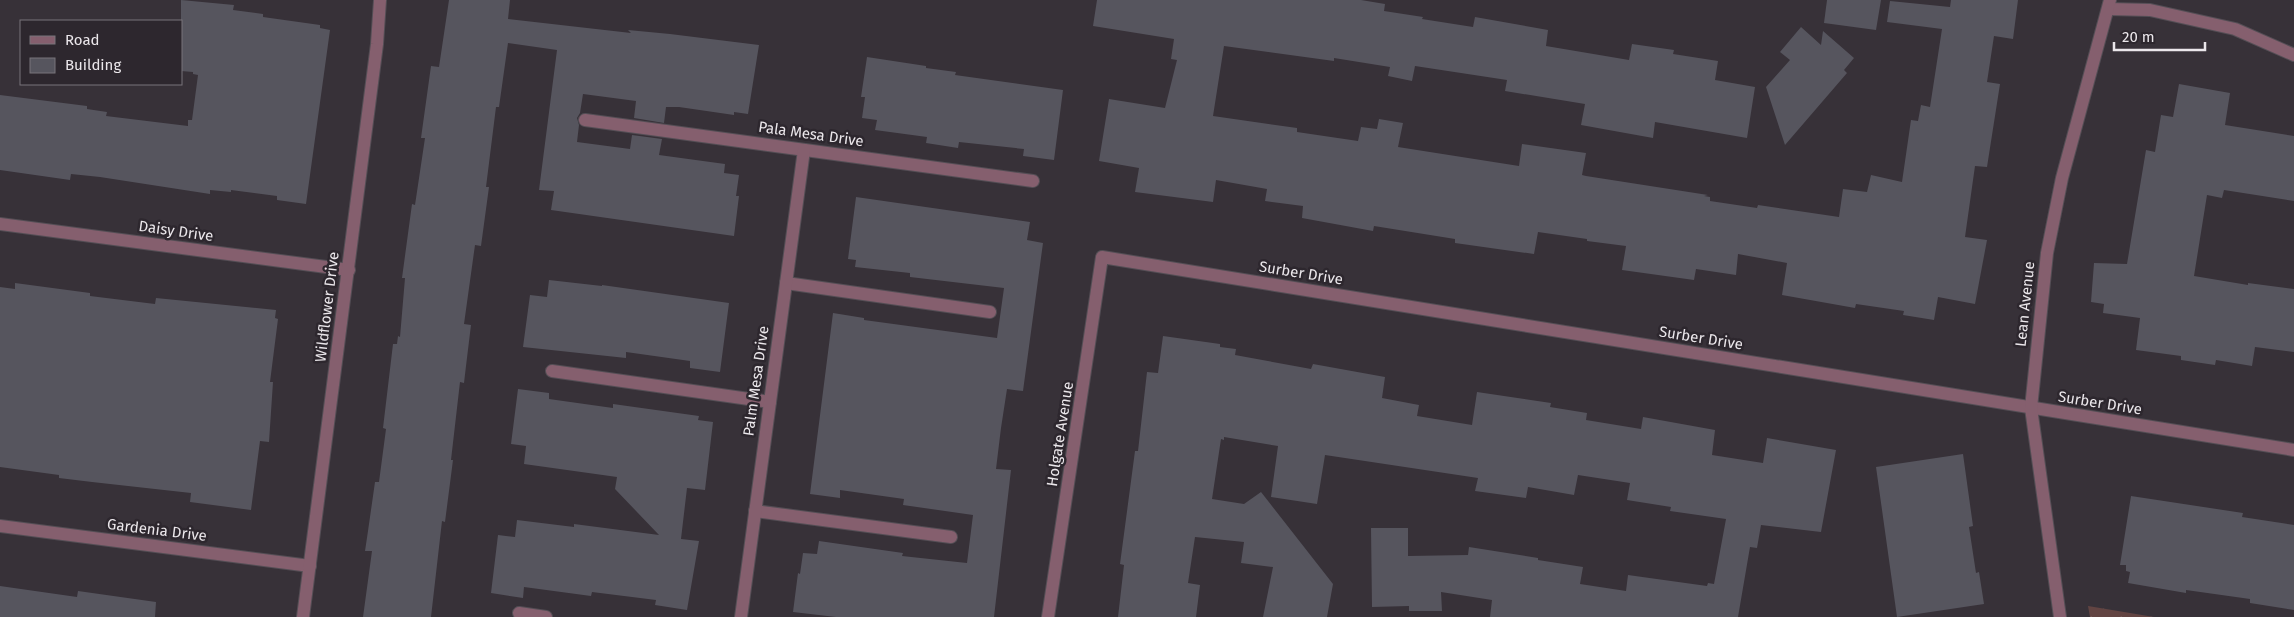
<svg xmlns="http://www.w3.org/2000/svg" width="2294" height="617" font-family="'Fira Sans',sans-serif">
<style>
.grass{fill:url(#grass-tufts)}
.building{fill:#56555e}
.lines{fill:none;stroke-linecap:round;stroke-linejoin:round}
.minor-casing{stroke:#544e55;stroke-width:14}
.minor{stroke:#855f6e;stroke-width:12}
.labels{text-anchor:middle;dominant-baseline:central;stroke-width:5;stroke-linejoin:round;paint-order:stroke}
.street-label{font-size:15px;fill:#ebe7eb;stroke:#2d272e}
</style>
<defs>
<pattern id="grass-tufts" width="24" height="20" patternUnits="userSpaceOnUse" patternTransform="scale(1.25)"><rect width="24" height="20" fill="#624442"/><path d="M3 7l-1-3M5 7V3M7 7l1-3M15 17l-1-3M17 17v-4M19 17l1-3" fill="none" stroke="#795f5d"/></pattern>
</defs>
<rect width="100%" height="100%" fill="#373138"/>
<polygon class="grass" points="2088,606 2154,617 2090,617"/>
<g class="building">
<polygon points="181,0 234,5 233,10 263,14 263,17 320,25 320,28 330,30 306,204 277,200 277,196 231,190 231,192 210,190 210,194 100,177 71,174 70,180 0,170 0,95 87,106 87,109 107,112 106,116 188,126 188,120 192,120 198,75 193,74 193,72 181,71"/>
<polygon points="449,0 510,0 508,19 631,33 628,30 670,34 759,45 748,114 734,112 734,115 679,107 666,107 664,123 634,118 636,101 583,94 580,113 577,118 579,125 577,142 630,149 632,135 662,139 659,155 725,164 724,173 739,175 736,196 739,196 734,236 551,210 554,191 539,190 557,50 508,43 499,107 496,107 486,187 489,187 481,246 475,245 464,324 471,325 466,366 464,383 460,382 451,460 453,460 445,522 442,521 431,617 363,617 372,551 365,551 368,531 375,482 379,482 386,429 383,428 393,344 397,344 398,336 400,337 405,278 402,278 412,204 415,205 425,138 421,138 431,66 439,67"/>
<polygon points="1097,0 1361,0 1385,4 1384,11 1423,17 1422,19 1473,27 1475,17 1548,30 1546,46 1629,60 1632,44 1674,50 1673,54 1718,61 1715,80 1755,87 1747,138 1655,122 1653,138 1581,125 1585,104 1505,91 1507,80 1415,66 1412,81 1388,76 1390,67 1334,58 1334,61 1224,46 1213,116 1297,128 1297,132 1358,141 1361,127 1377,129 1379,119 1403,123 1398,147 1519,166 1522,144 1586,153 1582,175 1586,176 1708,195 1704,196 1710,197 1710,201 1757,208 1758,205 1839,217 1843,189 1867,192 1871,175 1902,182 1911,120 1918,121 1921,105 1930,107 1942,29 1887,22 1890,1 1950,7 1951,0 2018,0 2013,39 1994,36 1987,82 2000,84 1995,116 1987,167 1975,166 1965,237 1987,240 1975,304 1938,297 1934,320 1903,315 1904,311 1856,304 1855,308 1782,295 1787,263 1738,254 1736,275 1696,269 1694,280 1622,270 1626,246 1587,241 1587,239 1538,232 1534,254 1455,243 1455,239 1374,226 1373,231 1302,218 1303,206 1265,201 1267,189 1216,180 1213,202 1135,192 1139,168 1099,161 1109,99 1165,108 1177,60 1171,59 1174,39 1093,26"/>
<polygon points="1827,0 1881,0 1876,30 1824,23"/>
<polygon points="1801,27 1821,45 1823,31 1854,58 1844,70 1847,73 1785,145 1766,87 1790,60 1780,52"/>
<polygon points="867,57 926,66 926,68 956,72 955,75 1063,90 1054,160 1023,156 1024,149 959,142 958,148 926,143 927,137 875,130 877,120 862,118 865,97 861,97"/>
<polygon points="2179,84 2230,93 2225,125 2294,136 2294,201 2224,190 2222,198 2207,195 2194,276 2248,285 2248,283 2294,289 2294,352 2255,347 2252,366 2216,360 2215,365 2181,360 2181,356 2136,350 2140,318 2103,313 2104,304 2091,302 2094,263 2127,264 2146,150 2155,152 2161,115 2173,117"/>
<polygon points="856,197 1030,222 1027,240 1043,243 1023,391 1007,389 1001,428 996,469 1011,470 994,617 836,617 793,612 798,573 800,574 803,553 817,554 819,541 903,553 902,556 967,563 973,515 903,505 904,499 840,490 840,498 810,494 833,313 864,318 864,320 997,338 1004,288 910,277 910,273 855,267 856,260 848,259"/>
<polygon points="549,280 602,286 602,285 729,303 720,372 690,368 690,361 626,352 626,358 523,347 530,295 547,297"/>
<polygon points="15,283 90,293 90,296 155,304 156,298 276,310 275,318 278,319 270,382 273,382 269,442 260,441 251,510 190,502 191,493 92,482 59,478 59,475 0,467 0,287 15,289"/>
<polygon points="1163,336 1220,344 1220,347 1236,349 1235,355 1311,369 1313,364 1385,377 1382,398 1419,405 1417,416 1472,425 1477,392 1551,403 1550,407 1587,413 1586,420 1641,429 1643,417 1715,430 1712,455 1763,463 1767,438 1836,450 1821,532 1761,525 1757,548 1750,547 1738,617 1490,617 1492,600 1441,592 1442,611 1409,611 1409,606 1372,607 1371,528 1408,528 1408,556 1468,555 1469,547 1538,558 1538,560 1583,567 1580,584 1626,591 1628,575 1707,586 1708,583 1714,584 1726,519 1670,511 1671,507 1627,500 1630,483 1578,475 1574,495 1528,487 1526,498 1475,491 1478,478 1325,455 1317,504 1271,497 1278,446 1224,437 1224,440 1221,439 1212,499 1244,504 1261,492 1333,584 1327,617 1263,617 1273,567 1241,563 1244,542 1195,537 1188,583 1200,585 1196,617 1118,617 1124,565 1120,564 1135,451 1138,451 1147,372 1158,373"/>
<polygon points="518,389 549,393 549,399 613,408 613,404 699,416 698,420 713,422 705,490 687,488 681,539 699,541 687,610 655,605 656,600 592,592 591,596 524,587 523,598 491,593 498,535 515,537 517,520 574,527 574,524 659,535 615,489 617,477 524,464 526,446 511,444"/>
<polygon points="1963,454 1973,526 1969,527 1976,573 1979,572 1984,604 1897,617 1876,467"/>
<polygon points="2131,496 2243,513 2242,517 2294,525 2294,610 2250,603 2250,599 2186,590 2186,593 2128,583 2130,572 2126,571 2126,565 2120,565"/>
<polygon points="0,586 77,597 78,591 156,602 155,617 0,617"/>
</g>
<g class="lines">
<defs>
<g id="minor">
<polyline points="2109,9 2150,10 2235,29 2294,55"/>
<polyline points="585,120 1033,181"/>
<polyline points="0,224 349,270"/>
<polyline points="786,283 990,312"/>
<polyline points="552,371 770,402"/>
<polyline points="755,511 951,537"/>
<polyline points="0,526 310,566"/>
<polyline points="519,613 546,617"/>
<polyline points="303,617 377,44 380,0"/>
<polyline points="741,617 804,150"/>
<polyline points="1048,617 1102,257 2294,450"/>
<polyline points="2060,617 2031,408 2047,253 2062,178 2110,0"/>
</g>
</defs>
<use href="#minor" class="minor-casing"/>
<use href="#minor" class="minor"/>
</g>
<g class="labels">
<g class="street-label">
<text transform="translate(811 134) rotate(8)">Pala Mesa Drive</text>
<text transform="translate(176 231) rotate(8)">Daisy Drive</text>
<text transform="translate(1301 273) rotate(9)">Surber Drive</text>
<text transform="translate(2025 304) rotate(-84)">Lean Avenue</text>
<text transform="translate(327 307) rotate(-83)">Wildflower Drive</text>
<text transform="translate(1701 338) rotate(9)">Surber Drive</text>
<text transform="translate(756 381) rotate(-82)">Palm Mesa Drive</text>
<text transform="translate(2100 403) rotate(9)">Surber Drive</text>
<text transform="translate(1060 434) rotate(-81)">Holgate Avenue</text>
<text transform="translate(157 530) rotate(7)">Gardenia Drive</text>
</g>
</g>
<rect x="20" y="20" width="162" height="65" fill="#2d272e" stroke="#79747a"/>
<rect x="30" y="36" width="25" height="8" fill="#855f6e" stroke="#79747a"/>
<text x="65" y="45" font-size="15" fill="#ebe7eb">Road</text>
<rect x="30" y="58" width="25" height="15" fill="#56555e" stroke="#79747a"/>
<text x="65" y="70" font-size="15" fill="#ebe7eb">Building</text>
<path d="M2114 42v8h91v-8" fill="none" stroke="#ebe7eb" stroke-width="2.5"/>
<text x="2122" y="42" font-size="15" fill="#ebe7eb" stroke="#2d272e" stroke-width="4" paint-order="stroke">20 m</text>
</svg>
